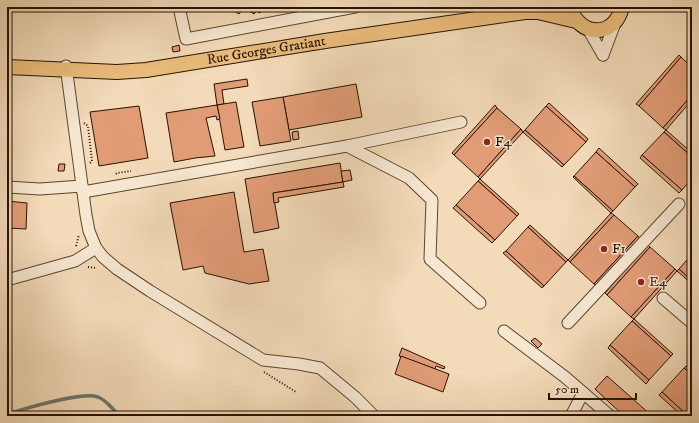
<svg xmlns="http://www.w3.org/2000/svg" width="699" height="423" font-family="'IM FELL DW Pica',serif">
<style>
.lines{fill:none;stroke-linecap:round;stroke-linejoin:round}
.stream{stroke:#6d776e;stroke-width:3.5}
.building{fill:#e19c76;stroke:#261303}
.minor-casing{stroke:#594530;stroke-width:13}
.major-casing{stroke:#261303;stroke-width:16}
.path{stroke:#261303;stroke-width:2;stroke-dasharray:1 2;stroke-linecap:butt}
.minor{stroke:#f7e7d1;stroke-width:11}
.major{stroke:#eabd7c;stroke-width:14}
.poi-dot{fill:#8f2418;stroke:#f7e7d1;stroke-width:1.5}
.labels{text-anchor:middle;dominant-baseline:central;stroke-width:3;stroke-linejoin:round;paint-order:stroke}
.street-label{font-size:14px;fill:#261303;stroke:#f7e7d1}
.poi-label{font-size:14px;fill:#261303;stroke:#f7e7d1;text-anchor:start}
</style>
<rect width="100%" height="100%" fill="#f3dab8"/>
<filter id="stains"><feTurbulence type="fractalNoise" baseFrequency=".005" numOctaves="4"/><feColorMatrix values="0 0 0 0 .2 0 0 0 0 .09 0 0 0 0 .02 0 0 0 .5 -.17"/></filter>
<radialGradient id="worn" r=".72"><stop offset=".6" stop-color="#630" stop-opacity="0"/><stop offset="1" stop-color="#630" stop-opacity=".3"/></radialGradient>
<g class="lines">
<path class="stream" d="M7 414C25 409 82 391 98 397 105 400 115 410 118 416"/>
</g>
<g class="building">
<polygon points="229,7 235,7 236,8 233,12 228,9"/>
<polygon points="235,7 244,7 239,14 234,11 236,8"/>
<polygon points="251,7 264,7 260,13 256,11 254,14 249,11"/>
<polygon points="179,45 180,51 173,52 172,47"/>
<polygon points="679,55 681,57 639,106 636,104"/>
<polygon points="681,57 692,67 692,95 663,128 639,106"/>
<polygon points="247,79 248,86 222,90 224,104 217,105 214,84"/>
<polygon points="356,84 362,117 289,130 283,97"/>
<polygon points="692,95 692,100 666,130 663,128"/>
<polygon points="283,97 291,141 260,146 252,102"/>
<polygon points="236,102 244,147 225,150 217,105"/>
<polygon points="549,103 588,139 586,142 546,106"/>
<polygon points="217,105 220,119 217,120 216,116 206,118 215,156 195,158 174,162 166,113"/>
<polygon points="495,105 497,108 454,155 452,153"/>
<polygon points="139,106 148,158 99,166 90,112"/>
<polygon points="546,106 586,142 564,165 525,130"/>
<polygon points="497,108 521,129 478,177 454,155"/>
<polygon points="521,129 523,132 480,179 478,177"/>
<polygon points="525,130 564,165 562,167 523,132"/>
<polygon points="666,130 692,153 692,157 664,132"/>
<polygon points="298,131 299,139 293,140 292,132"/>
<polygon points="664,132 692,157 692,178 682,190 642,155"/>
<polygon points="599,148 638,184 635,187 596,152"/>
<polygon points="596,152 635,187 613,211 574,176"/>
<polygon points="642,155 682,190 679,193 640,158"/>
<polygon points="340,163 343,182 273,193 279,228 254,233 245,179"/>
<polygon points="59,164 65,164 64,171 58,171"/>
<polygon points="350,170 352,180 343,182 341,171"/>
<polygon points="574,176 613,211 611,213 573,177"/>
<polygon points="480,179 519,214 517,216 478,181"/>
<polygon points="478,181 517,216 495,240 456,205"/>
<polygon points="343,182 344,187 278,198 279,202 274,203 273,193"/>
<polygon points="234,192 244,252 263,249 269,281 249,284 205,273 203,266 183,270 170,203"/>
<polygon points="7,201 27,203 26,229 7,228"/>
<polygon points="456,205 495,240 492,243 453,208"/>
<polygon points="611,213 614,215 570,262 568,260"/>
<polygon points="614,215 638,236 594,284 570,262"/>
<polygon points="530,225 568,260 566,262 528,227"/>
<polygon points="528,227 566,262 544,286 506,251"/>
<polygon points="638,236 641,240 598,287 594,284"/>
<polygon points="648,245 650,247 607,295 605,293"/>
<polygon points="650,247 675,269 631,317 607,295"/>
<polygon points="506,251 544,286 542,288 503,253"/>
<polygon points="692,254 692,281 679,269"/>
<polygon points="675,269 677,271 634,319 631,317"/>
<polygon points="679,269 692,281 692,284 677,271"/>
<polygon points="634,319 673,354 671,356 632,321"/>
<polygon points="632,321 671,356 649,380 610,345"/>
<polygon points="535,338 542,344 538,348 531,341"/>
<polygon points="610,345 649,380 646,384 608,348"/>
<polygon points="402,348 445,367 444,369 436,366 435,369 399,356"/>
<polygon points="401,356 449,374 443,392 395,374"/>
<polygon points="686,366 692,372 692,375 684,368"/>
<polygon points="684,368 692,375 692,416 688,416 662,392"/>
<polygon points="607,376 652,416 624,416 595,389"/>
<polygon points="662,392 688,416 682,416 659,395"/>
<polygon points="588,412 593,416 585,416"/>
</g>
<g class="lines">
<defs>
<g id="minor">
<polyline points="179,7 186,39 355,7"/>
<polyline points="588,29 603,55"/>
<polyline points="603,55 615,23"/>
<polyline points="66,66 86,215 89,231 96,248 103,257 117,269 150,291 263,360 299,364 320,368 355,397 374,416"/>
<polyline points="347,146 409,178 432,200 430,259 480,303"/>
<polyline points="7,187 40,189 82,186"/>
<polyline points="83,192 347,146 461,122"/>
<polyline points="7,280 75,261 96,248"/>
<polyline points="663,298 692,323"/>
<polyline points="568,323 679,204"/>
<polyline points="504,331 565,377 610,416"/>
<polyline points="571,416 583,393"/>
</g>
<g id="major">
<path d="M570 7C579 38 615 38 622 7"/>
<path id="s1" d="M7 67 117 72 146 70 325 41 525 12H538L576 21"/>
</g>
</defs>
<use href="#minor" class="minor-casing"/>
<use href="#major" class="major-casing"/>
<g class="path">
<polyline points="84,123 88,126 92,161 90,163"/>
<polyline points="116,174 117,173 131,171"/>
<polyline points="76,246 79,235"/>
<polyline points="88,267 97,268"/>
<polyline points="264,372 296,392"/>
</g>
<use href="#minor" class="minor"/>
<use href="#major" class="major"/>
</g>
<g class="poi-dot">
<circle cx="487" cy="142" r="4"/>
<circle cx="604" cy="249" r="4"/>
<circle cx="641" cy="282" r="4"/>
</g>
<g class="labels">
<g class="street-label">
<text stroke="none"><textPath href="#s1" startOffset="261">Rue Georges Gratiant</textPath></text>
</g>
<g class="poi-label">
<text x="495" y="142">F4</text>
<text x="612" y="249">F1</text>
<text x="649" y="282">E4</text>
</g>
</g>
<rect width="699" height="423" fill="none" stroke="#f3dab8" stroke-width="24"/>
<rect x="8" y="8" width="683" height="407" fill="none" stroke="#261303" stroke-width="2"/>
<rect x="12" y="12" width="675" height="399" fill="none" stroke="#261303"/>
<path d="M549 393v6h87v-6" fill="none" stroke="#261303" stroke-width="2"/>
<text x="555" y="393" font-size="12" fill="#261303" stroke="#f7e7d1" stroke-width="3" paint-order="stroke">50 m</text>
<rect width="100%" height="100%" filter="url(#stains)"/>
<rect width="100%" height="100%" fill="url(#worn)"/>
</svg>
